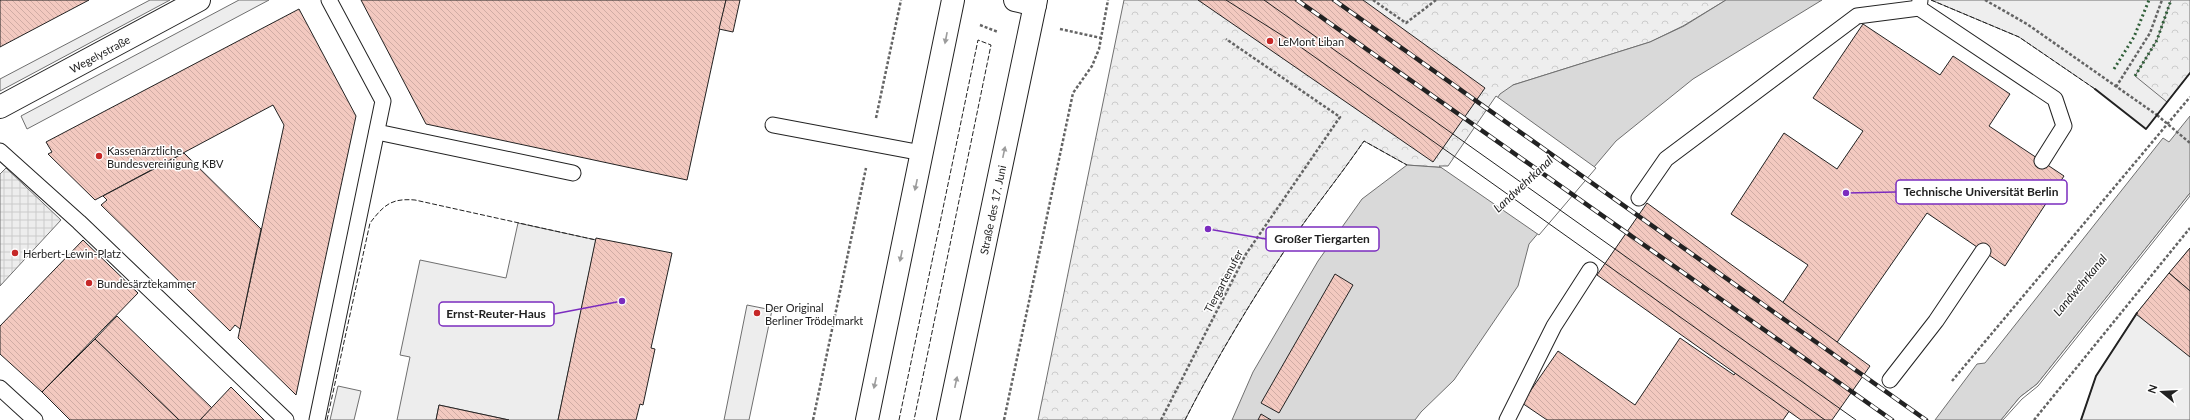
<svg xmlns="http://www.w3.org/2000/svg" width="2190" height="420" font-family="Lato,sans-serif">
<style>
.green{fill:#eee;stroke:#6f6f6f}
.forest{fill:url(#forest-crowns);stroke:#6f6f6f}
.parking{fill:#ededed;stroke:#6f6f6f}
.plaza{fill:url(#plaza-grid);stroke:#6f6f6f}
.water{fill:#d9d9d9;stroke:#6f6f6f}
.pier{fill:#fff;stroke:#6f6f6f}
.building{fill:url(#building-back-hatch);stroke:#222}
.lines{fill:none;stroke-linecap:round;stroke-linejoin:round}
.service-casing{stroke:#222;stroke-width:17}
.minor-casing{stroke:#222;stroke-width:24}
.tertiary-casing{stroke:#222;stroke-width:24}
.primary-casing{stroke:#222;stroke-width:24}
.path{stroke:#646464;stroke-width:2.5;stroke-dasharray:3 2;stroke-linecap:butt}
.service{stroke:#fff;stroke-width:15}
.minor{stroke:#fff;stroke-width:22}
.tertiary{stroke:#fff;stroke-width:22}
.primary{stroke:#fff;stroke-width:22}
.tram{stroke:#222;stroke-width:1}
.rail-casing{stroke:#222;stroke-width:4.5}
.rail{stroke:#fff;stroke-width:3;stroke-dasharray:9;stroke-linecap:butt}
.path-bridge{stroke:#646464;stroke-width:2.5;stroke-dasharray:3 2;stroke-linecap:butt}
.hedge{stroke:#2f5e38;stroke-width:3;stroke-dasharray:2 3;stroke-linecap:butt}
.fence{stroke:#222;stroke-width:1;stroke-dasharray:5 2;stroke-linecap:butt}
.wall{stroke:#222;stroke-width:2}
.oneway{fill:#9c9c9c}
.poi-dot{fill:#c62828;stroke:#fff;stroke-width:1.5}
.labels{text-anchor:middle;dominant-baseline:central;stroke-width:3;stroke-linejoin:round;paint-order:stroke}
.poi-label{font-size:11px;fill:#222;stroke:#fff;text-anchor:start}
.street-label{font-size:11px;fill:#222;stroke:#fff}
.water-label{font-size:12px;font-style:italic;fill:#222;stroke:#fff}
.leader{fill:none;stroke:#7b2cbf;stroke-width:1.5}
.callout-dot{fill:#7b2cbf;stroke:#fff;stroke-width:1.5}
.callout{fill:#fff;stroke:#7b2cbf;stroke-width:1.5}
.callout-label{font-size:12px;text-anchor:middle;font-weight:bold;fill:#222}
</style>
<defs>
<pattern id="forest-crowns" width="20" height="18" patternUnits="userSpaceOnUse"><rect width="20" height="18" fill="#eee"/><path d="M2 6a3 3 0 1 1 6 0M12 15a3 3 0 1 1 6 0" fill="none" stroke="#ccc"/></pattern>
<pattern id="plaza-grid" width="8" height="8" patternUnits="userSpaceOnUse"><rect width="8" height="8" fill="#ededed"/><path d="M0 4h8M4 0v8" fill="none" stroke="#cbcbcb"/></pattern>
<pattern id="building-back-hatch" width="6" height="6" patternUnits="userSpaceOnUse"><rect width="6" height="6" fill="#f3c9c0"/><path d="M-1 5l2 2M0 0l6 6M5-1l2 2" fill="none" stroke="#d0aca5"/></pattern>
</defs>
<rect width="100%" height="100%" fill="#fff"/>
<g class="green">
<polygon points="1931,0 2190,0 2190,73 2146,129 2095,89 2019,37"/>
<polygon points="2190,248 2190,420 2081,420 2096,376 2136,314"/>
</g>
<g class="forest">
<path d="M1124 0H1726L1683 26 1650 42 1513 85 1449 168 1407 165 1364 141C1340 176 1313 209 1289 244 1251 301 1216 359 1185 420H1038Z"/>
<polygon points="2171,0 2190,0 2190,73 2167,102 2135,76 2157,40"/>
</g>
<g class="parking">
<polygon points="150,0 170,0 0,91 0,79"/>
<polygon points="239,0 269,0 27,129 21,116"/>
<polygon points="518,223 596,240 558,420 509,420 439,405 436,420 397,420 410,357 400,355 420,260 506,278"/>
<polygon points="747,305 772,310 749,420 724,420"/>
<polygon points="338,386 361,391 354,420 330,420"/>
</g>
<polygon class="plaza" points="6,168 61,220 0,286 0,174"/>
<g class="water">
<polygon points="1726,0 1822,0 1693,79 1616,141 1529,244 1518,286 1454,380 1421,412 1415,420 1232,420 1253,372 1318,261 1362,199 1407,165 1449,168 1500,94 1513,85 1650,42 1684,26"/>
<polygon points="2190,116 2190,193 2037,384 2020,397 2001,420 1935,420 1977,364 1985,363 2163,138 2169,142"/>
</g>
<g class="pier">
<polygon points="1496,96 1596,168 1539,235 1439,166 1448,166"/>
<polygon points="2190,193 2190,196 2038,386 2022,399 2003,420 2001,420 2020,397 2037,384"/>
</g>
<g class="building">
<polygon points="0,0 89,0 0,47"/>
<polygon points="361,0 726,0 687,180 426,124"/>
<polygon points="726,0 740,0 733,32 719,29"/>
<polygon points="1198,0 1363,0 1485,88 1433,162"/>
<polygon points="299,9 356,116 296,395 238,338 284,125 273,105 95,200 48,154 52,152 46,142"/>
<polygon points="1863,24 1940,75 1953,56 2010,94 1989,126 2064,176 2005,266 1927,213 1783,420 1547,420 1522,403 1558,351 1635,405 1680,338 1734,375 1808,265 1731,214 1784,133 1837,169 1863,131 1813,98"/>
<polygon points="184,153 261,229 240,329 235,325 230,331 101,205 107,200 103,196"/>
<polygon points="1647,203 1870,366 1832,420 1801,420 1597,275"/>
<polygon points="596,238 672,253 651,348 655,349 643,405 640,404 636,420 558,420"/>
<polygon points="83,240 138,293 42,392 0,354 0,326"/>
<polygon points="2190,248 2190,291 2169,273"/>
<polygon points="2169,273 2190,291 2190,357 2136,314"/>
<polygon points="1335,274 1353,285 1279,413 1261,403"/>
<polygon points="117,316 212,408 200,420 179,420 95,339"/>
<polygon points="95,339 179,420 70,420 42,392"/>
<polygon points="231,387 264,420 200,420"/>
<polygon points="439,405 509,420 436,420"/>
<polygon points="1261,414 1271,420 1258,420"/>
</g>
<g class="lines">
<defs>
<g id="service">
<polyline points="1920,0 1919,8 2055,99 2064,126 2042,161"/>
<polyline points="773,125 922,153"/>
<polyline points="377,132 573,173"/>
<polyline points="0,151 79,222 286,420"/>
<polyline points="1639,198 1666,159 1857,16 1919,8"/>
<polyline points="1890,380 1936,321 1983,251"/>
<polyline points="0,388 35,420"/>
<polyline points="317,420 383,101 329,0"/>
<polyline points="1507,420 1554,326 1590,270"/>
</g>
<g id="minor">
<path id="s1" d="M0 107 199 0"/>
</g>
<polyline id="tertiary" points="1015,0 1035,5"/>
<g id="primary">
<polyline points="867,420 953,0"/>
<path id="s2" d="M948 420 1036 0"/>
</g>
</defs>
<use href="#service" class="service-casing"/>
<use href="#minor" class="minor-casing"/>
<use href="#tertiary" class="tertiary-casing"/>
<use href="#primary" class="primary-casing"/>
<g class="path">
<polyline points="1373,0 1406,23 1436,0"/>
<polyline points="1985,0 2027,24 2157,115"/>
<polyline points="980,25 998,32"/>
<polyline points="1060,29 1101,38"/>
<polyline points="2116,87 2150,33 2162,0"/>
<polyline points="876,118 901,0"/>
<polyline points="1952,381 2190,97"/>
<polyline points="813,420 866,168"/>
<polyline points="1004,420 1073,93 1092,66 1099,49 1108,0"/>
<polyline points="1161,420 1246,254 1340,117 1226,39"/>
<polyline points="2034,420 2190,228"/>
</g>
<use href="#service" class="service"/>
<use href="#minor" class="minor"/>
<use href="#tertiary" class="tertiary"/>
<use href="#primary" class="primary"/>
<g class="tram">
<polyline points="1226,0 1302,48 1825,420"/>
<polyline points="1264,0 1856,420"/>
</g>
<defs>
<g id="rail">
<polyline points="1297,0 1892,420"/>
<polyline points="1334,0 1926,420"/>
</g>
</defs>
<use href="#rail" class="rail-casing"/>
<use href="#rail" class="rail"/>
<polyline class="path-bridge" points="2157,115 2190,143"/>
<g class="hedge">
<polyline points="2114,69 2134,37 2149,0"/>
<polyline points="2135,76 2157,40 2171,0"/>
</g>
<g class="fence">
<polyline points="1931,0 2019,37 2095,89"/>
<path d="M327 420 370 223C384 205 391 198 415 200L596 240"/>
<polyline points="899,420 978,40 991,45 914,420"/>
<path d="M1185 420C1216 359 1251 301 1289 244 1313 209 1340 176 1364 141L1407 165"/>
</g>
<g class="wall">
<polyline points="2095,89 2146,129 2190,73"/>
<polyline points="2081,420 2096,376 2137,313"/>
</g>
</g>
<defs><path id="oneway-solid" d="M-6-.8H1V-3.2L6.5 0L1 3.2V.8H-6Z"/></defs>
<g class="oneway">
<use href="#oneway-solid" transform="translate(946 38) rotate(101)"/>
<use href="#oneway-solid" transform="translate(1004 152) rotate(-78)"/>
<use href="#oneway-solid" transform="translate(916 185) rotate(102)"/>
<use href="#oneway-solid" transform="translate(901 256) rotate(102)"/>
<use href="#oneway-solid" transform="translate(956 382) rotate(-78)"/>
<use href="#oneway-solid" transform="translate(875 383) rotate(102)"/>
</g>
<g class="poi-dot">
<circle cx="1270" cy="41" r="4"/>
<circle cx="99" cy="156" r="4"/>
<circle cx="15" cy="253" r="4"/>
<circle cx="89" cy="283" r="4"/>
<circle cx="757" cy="313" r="4"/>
</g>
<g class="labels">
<g class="poi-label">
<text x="1278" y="41">LeMont Liban</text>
<text x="107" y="150">Kassenärztliche<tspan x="107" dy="13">Bundesvereinigung KBV</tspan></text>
<text x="23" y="253">Herbert-Lewin-Platz</text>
<text x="97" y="283">Bundesärztekammer</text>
<text x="765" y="307">Der Original<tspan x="765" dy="13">Berliner Trödelmarkt</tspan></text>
</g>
<g class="street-label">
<text stroke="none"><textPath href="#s1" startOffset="113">Wegelystraße</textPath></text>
<text stroke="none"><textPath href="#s2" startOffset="215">Straße des 17. Juni</textPath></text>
<text transform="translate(1223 281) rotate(-62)">Tiergartenufer</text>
</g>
<g class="water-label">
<text transform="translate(1523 184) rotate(-43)">Landwehrkanal</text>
<text transform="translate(2080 285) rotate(-50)">Landwehrkanal</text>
</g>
</g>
<path class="leader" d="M1846 193L1896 192M1208 229L1266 239M622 301L554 314"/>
<g class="callout-dot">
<circle cx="1846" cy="193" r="4"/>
<circle cx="1208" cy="229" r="4"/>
<circle cx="622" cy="301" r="4"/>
</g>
<g class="callout">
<rect x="1896" y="180" width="171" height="24" rx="4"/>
<rect x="1266" y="227" width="113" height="24" rx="4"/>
<rect x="439" y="302" width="115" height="24" rx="4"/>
</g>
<g class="callout-label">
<text x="1981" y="196">Technische Universität Berlin</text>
<text x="1322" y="243">Großer Tiergarten</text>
<text x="496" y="318">Ernst-Reuter-Haus</text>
</g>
<g transform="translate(2162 392) rotate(288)" stroke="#ffffff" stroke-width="3" paint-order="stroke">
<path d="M0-3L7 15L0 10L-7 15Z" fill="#222222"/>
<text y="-6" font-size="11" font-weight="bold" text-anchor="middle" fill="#222222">N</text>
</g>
</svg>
